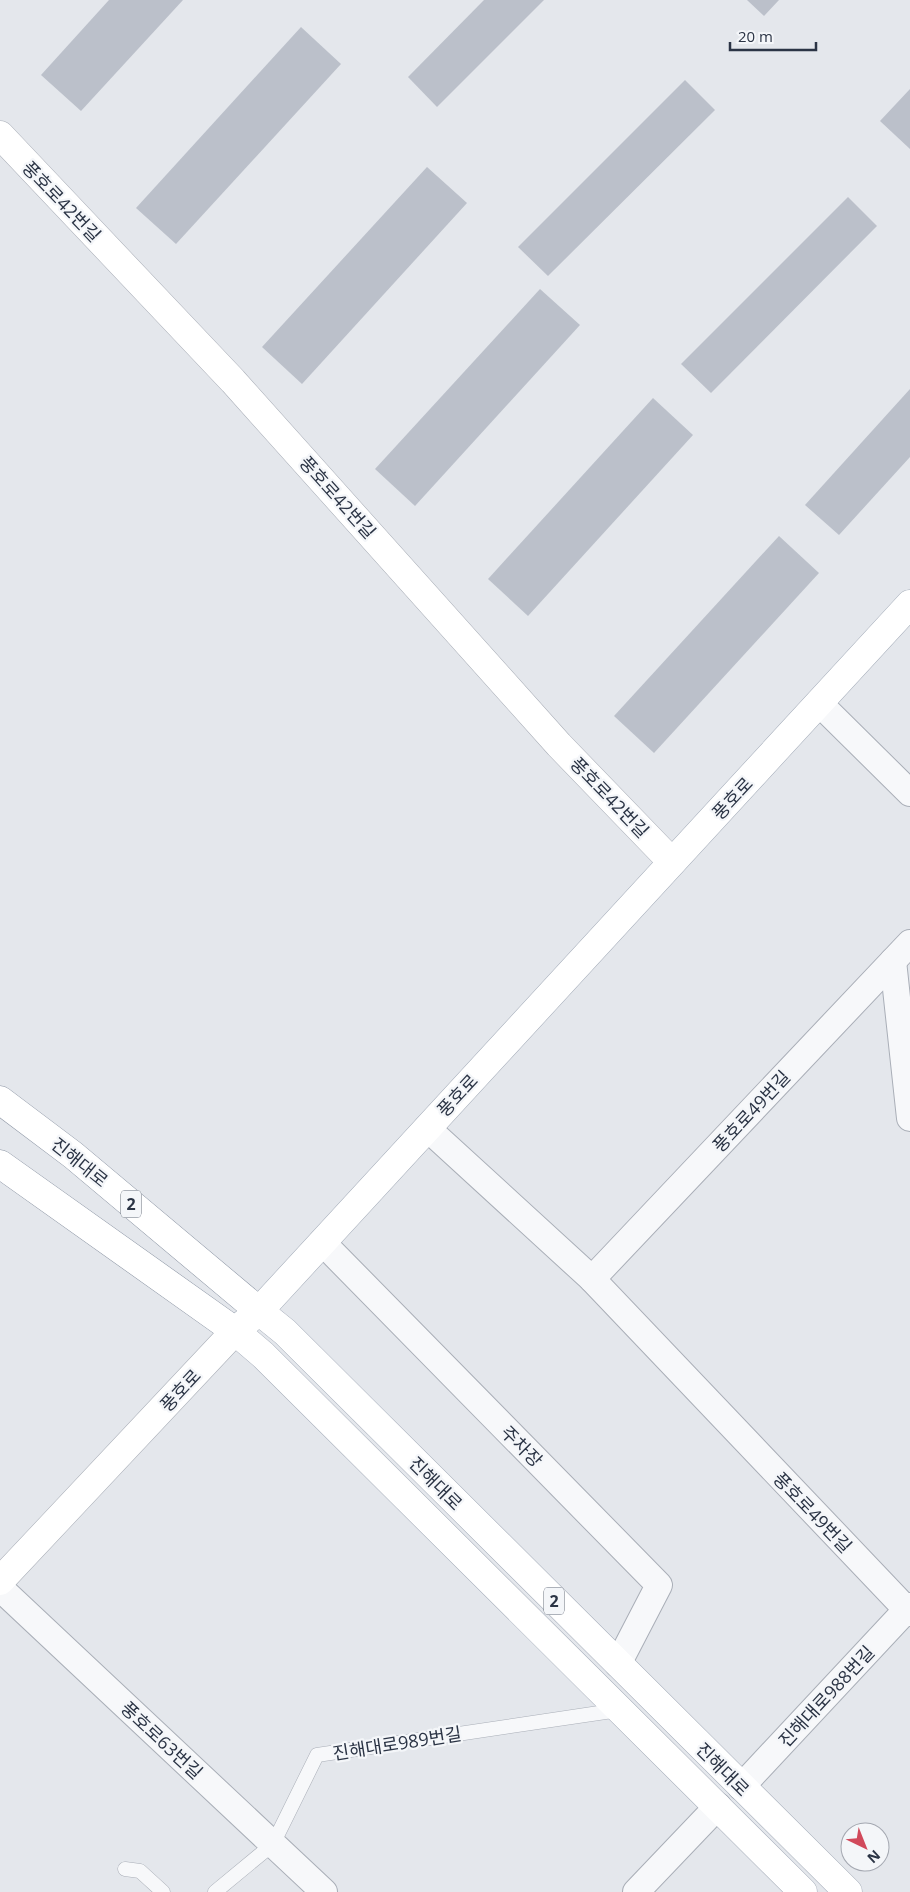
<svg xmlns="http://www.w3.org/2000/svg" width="910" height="1892" font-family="'Open Sans','Noto Sans KR',sans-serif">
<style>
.building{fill:#bbc0ca}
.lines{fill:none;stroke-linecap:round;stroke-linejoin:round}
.lane-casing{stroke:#a9aeb7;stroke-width:15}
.street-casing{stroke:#a9aeb7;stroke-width:28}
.secondary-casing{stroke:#a9aeb7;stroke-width:29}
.primary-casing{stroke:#a3abb8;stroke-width:29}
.highway-casing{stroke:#8b94a3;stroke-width:29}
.lane{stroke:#f7f8fa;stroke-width:14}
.street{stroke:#f7f8fa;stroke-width:26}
.secondary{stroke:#fff;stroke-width:28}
.primary{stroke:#fff;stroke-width:28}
.highway{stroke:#fff;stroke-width:28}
.labels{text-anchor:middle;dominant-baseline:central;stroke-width:4.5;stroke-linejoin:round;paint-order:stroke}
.shield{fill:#f4f6f9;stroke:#676e7b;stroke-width:1}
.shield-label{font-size:16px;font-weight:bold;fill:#2b3445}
.street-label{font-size:18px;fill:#2b3445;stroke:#f4f6f9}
</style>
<rect width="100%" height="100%" fill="#e4e7ec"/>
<g class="building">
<polygon points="109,0 183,0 81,111 41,75"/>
<polygon points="484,0 544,0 437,107 408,77"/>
<polygon points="747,0 779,0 764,16"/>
<polygon points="301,27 341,64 176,244 136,208"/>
<polygon points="685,80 715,110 548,276 518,247"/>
<polygon points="910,89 910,149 880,121"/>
<polygon points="427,167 467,203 302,384 262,347"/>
<polygon points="848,197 877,226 711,393 681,364"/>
<polygon points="540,289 580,325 415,506 375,469"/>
<polygon points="910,389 910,457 839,535 805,505"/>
<polygon points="653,398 693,435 528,616 488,579"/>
<polygon points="779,536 819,573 654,753 614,716"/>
</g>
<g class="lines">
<defs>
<g id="lane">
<polyline points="125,1869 140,1871 163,1892"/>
<polyline points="215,1892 273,1844 317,1755 619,1710"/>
</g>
<g id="street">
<polyline points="819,703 910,793"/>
<polyline points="893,961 910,1118"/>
<polyline points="427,1128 592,1279 910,1613"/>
<polyline points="322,1242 659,1585 618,1664"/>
<polyline points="592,1279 910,943"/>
<polyline points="0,1588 324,1892"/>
<polyline points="741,1787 910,1606"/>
<polyline points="636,1892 718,1806"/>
</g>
<g id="secondary">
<polyline points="0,135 233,381 559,745 672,862"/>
<polyline points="0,1581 235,1331"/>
</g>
<g id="primary">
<polyline points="259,1311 285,1332 848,1892"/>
<polyline points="803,1892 263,1355 235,1331 259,1311 910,604"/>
</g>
<g id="highway">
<polyline points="0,1100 73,1155 259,1311"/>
<polyline points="0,1164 235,1331"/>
</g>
</defs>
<use href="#lane" class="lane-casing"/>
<use href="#street" class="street-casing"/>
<use href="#secondary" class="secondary-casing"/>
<use href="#primary" class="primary-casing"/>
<use href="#highway" class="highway-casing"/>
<use href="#lane" class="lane"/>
<use href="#street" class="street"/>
<use href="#secondary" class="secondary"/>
<use href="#primary" class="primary"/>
<use href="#highway" class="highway"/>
</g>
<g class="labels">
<g class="shield">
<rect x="121" y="1190.5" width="20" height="27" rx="4"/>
<rect x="544" y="1587.5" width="20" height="27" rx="4"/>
</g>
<g class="shield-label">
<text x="131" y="1204">2</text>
<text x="554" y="1601">2</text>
</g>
<g class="street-label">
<text transform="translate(62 201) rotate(46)">풍호로42번길</text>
<text transform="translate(338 497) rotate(48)">풍호로42번길</text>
<text transform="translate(610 797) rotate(46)">풍호로42번길</text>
<text transform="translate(732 798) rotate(-47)">풍호로</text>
<text transform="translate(457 1095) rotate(-47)">풍호로</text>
<text transform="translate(751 1111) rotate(-47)">풍호로49번길</text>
<text transform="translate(80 1162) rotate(39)">진해대로</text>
<text transform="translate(180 1390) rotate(-47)">풍호로</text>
<text transform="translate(522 1446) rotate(45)">주차장</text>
<text transform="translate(436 1483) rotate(45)">진해대로</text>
<text transform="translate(813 1512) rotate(46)">풍호로49번길</text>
<text transform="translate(826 1696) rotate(-47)">진해대로988번길</text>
<text transform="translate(162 1740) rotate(43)">풍호로63번길</text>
<text transform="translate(397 1743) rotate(-9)">진해대로989번길</text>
<text transform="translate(723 1769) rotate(45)">진해대로</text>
</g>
</g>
<g transform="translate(865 1847) rotate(137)"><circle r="24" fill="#f4f6f9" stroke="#a4a8b1"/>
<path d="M0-4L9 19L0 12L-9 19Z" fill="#d1495b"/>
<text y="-8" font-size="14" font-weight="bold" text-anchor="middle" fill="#2b3445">N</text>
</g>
<path d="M730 42v8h86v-8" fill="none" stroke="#2b3445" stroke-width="2.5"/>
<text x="738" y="42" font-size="15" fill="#2b3445" stroke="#f4f6f9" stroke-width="4" paint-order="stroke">20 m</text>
</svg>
